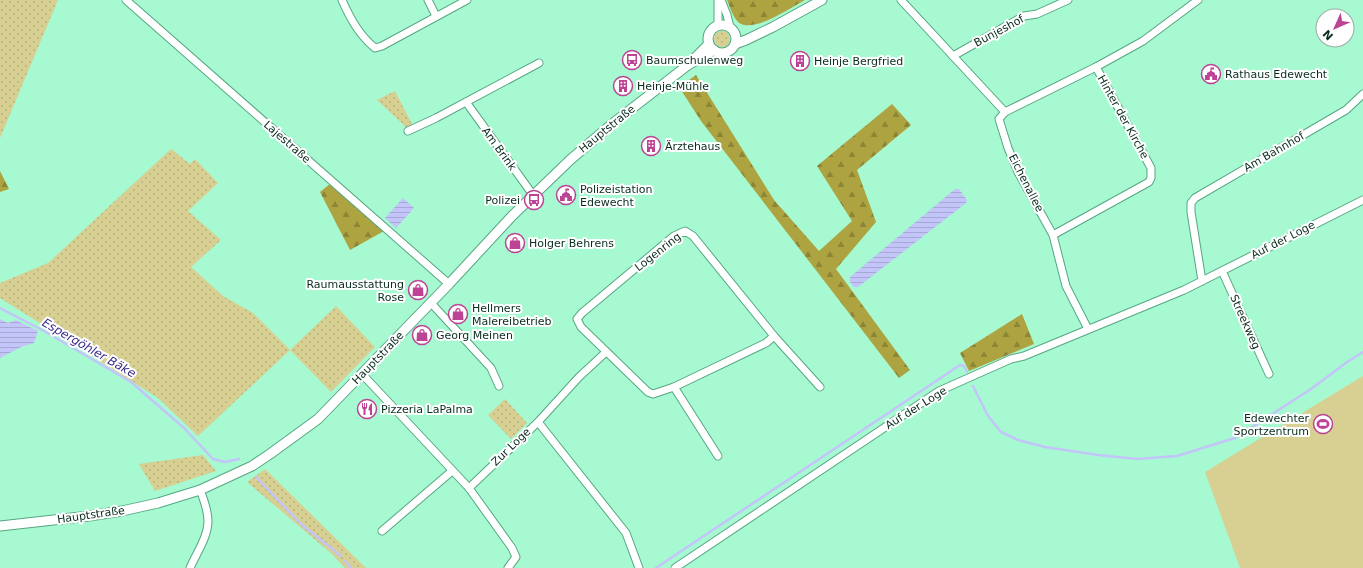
<svg xmlns="http://www.w3.org/2000/svg" width="1363" height="568" font-family="'DejaVu Sans',sans-serif">
<style>
.green{fill:url(#green-dots)}
.forest{fill:url(#forest-firs)}
.pitch{fill:#d7d092}
.water{fill:url(#water-rules)}
.lines{fill:none;stroke-linecap:round;stroke-linejoin:round}
.stream{stroke:#c3c5f9;stroke-width:2.5}
.minor-casing{stroke:#55a782;stroke-width:9}
.major-casing{stroke:#55a782;stroke-width:11}
.minor{stroke:#fff;stroke-width:7}
.major{stroke:#fff;stroke-width:9}
.labels{text-anchor:middle;dominant-baseline:central;stroke-width:4;stroke-linejoin:round;paint-order:stroke}
.street-label{font-size:11px;fill:#082c1e;stroke:#fff}
.poi-label{font-size:11px;fill:#082c1e;stroke:#fff;text-anchor:start}
.water-label{font-size:12px;font-style:italic;fill:#392b8a;stroke:#fff}
</style>
<defs>
<pattern id="green-dots" width="8" height="8" patternUnits="userSpaceOnUse"><rect width="8" height="8" fill="#d7d092"/><path d="M2 2h.1M6 6h.1" fill="none" stroke="#b7b37d" stroke-width="1.8" stroke-linecap="round"/></pattern>
<pattern id="forest-firs" width="22" height="20" patternUnits="userSpaceOnUse"><rect width="22" height="20" fill="#aea341"/><path d="M5 1l3.5 6h-7zM16 11l3.5 6h-7z" fill="#8c8536"/></pattern>
<pattern id="water-rules" width="6" height="5" patternUnits="userSpaceOnUse"><rect width="6" height="5" fill="#c3c5f9"/><path d="M0 2.5h6" fill="none" stroke="#a6a9d5"/></pattern>
</defs>
<rect width="100%" height="100%" fill="#a6f9d1"/>
<g class="green">
<polygon points="0,0 58,0 0,138"/>
<circle cx="722" cy="39" r="8"/>
<polygon points="395,91 413,126 408,129 377,100"/>
<polygon points="171,149 190,164 195,159 218,183 188,211 221,240 191,267 223,296 253,313 290,350 336,306 375,347 331,392 290,350 198,436 158,398 0,298 0,283 48,263"/>
<polygon points="505,399 527,423 511,439 488,415"/>
<polygon points="203,455 216,471 155,491 139,464"/>
<polygon points="265,469 366,568 345,568 332,554 247,482"/>
</g>
<g class="forest">
<path d="M727 0H805C790 8 757 31 741 24 734 21 730 7 727 0Z"/>
<polygon points="696,75 774,200 819,251 852,221 817,166 892,104 911,125 857,170 876,222 836,269 910,370 899,378 701,121 679,87"/>
<polygon points="0,171 9,189 0,192"/>
<polygon points="331,183 384,231 350,250 320,192"/>
<polygon points="1022,314 1034,344 969,371 960,353"/>
</g>
<polygon class="pitch" points="1363,376 1363,568 1240,568 1205,472"/>
<g class="water">
<polygon points="955,189 959,189 967,200 966,203 858,287 854,287 850,282 850,277"/>
<polygon points="403,198 414,208 396,228 385,218"/>
<polygon points="0,319 8,323 16,320 38,331 34,343 21,347 0,358"/>
</g>
<g class="lines">
<g class="stream">
<polyline points="0,308 44,331 131,382 184,428 213,459 225,462 239,459"/>
<polyline points="973,386 988,416 1001,432 1018,440 1045,447 1098,455 1137,459 1177,456 1235,438 1311,389 1347,362 1363,352"/>
<polyline points="256,477 301,524 341,556"/>
<polyline points="345,561 351,568"/>
<polyline points="656,568 960,365 964,366 967,372"/>
</g>
<defs>
<g id="minor">
<polyline points="126,0 449,284"/>
<path d="M342 0C350 18 359 35 375 48L382 46 467 0"/>
<polyline points="428,0 436,16"/>
<polyline points="721,0 727,15 730,27"/>
<polyline points="901,0 1005,112 999,119 1008,148 1018,172 1053,235 1066,286 1088,329"/>
<polyline points="718,25 718,0"/>
<polyline points="953,56 1024,16 1037,14 1068,0"/>
<polyline points="466,102 533,195"/>
<polyline points="1005,112 1096,67 1143,41 1198,0"/>
<polyline points="408,131 436,118 539,63"/>
<polygon points="685,231 693,236 774,336 766,343 674,387 653,394 648,392 581,327 577,319 582,313 674,236"/>
<polyline points="1053,235 1149,182 1151,178 1151,168 1096,67"/>
<polyline points="1222,271 1269,374"/>
<polyline points="1202,281 1191,212 1191,203 1195,198 1346,110 1363,94"/>
<polyline points="431,303 491,368 499,386"/>
<polyline points="774,336 820,387"/>
<polyline points="362,374 469,488 538,422 579,377 606,352"/>
<polyline points="674,387 718,456"/>
<polyline points="538,422 626,533 639,568"/>
<polyline points="469,488 512,548 516,557 508,568"/>
<polyline points="382,531 452,471"/>
<path d="M190 568C196 554 208 537 208 521 208 511 204 500 200 490"/>
<polyline points="675,568 939,391 1011,359 1024,356 1184,290 1363,200"/>
</g>
<g id="major">
<circle cx="722" cy="39" r="14"/>
<polyline points="735,44 746,40 773,27 822,0"/>
<polyline points="692,61 709,44"/>
<polyline points="0,526 89,516 122,511 158,503 200,490 252,466 270,454 318,419 449,284 512,216 570,160 612,124 688,65 714,50"/>
</g>
</defs>
<use href="#minor" class="minor-casing"/>
<use href="#major" class="major-casing"/>
<use href="#minor" class="minor"/>
<use href="#major" class="major"/>
</g>
<defs>
<symbol id="bus-ring" viewBox="-11 -11 22 22"><circle r="9.5" fill="#fff" stroke="#bd4395" stroke-width="1.5"/><path d="M-5-6H5V4H4V6H2V4H-2V6H-4V4H-5ZM-3.5-4V0h7V-4ZM-3.5 1.2v1.5H-2V1.2ZM2 1.2v1.5H3.5V1.2Z" fill="#bd4395"/></symbol>
<symbol id="building-ring" viewBox="-11 -11 22 22"><circle r="9.5" fill="#fff" stroke="#bd4395" stroke-width="1.5"/><path d="M-4-6H4V6H1V3H-1V6H-4ZM-2.5-4.3h1.7v1.8h-1.7ZM.8-4.3h1.7v1.8H.8ZM-2.5-1h1.7V.8h-1.7ZM.8-1h1.7V.8H.8Z" fill="#bd4395"/></symbol>
<symbol id="civic-ring" viewBox="-11 -11 22 22"><circle r="9.5" fill="#fff" stroke="#bd4395" stroke-width="1.5"/><path d="M-.6-6.5H3V-4.5H.6V-3L4-1V1h2V6H-6V1h2V-1L-.6-3ZM-1.2 2.5V6h2.4V2.5Z" fill="#bd4395"/></symbol>
<symbol id="shop-ring" viewBox="-11 -11 22 22"><circle r="9.5" fill="#fff" stroke="#bd4395" stroke-width="1.5"/><path d="M-5-2.5h2.3a2.7 3.5 0 0 1 5.4 0H5L5.5 6h-11ZM-1.5-2.5h3a1.5 2.3 0 0 0-3 0Z" fill="#bd4395"/></symbol>
<symbol id="restaurant-ring" viewBox="-11 -11 22 22"><circle r="9.5" fill="#fff" stroke="#bd4395" stroke-width="1.5"/><path d="M-5-6h1v4h1v-4h1v4h1v-4h1v5L-1.5 .5V6h-2V.5L-5-1ZM5-6V6H3V1.5H1.5Q1.5-4 5-6Z" fill="#bd4395"/></symbol>
<symbol id="stadium-ring" viewBox="-11 -11 22 22"><circle r="9.5" fill="#fff" stroke="#bd4395" stroke-width="1.5"/><path d="M0-5a6.5 5 0 1 0 0 10a6.5 5 0 1 0 0-10ZM-3.5-1.8h7v3.6h-7Z" fill="#bd4395"/></symbol>
</defs>
<g fill-rule="evenodd">
<use href="#bus-ring" x="621" y="49" width="22" height="22"/>
<use href="#building-ring" x="789" y="50" width="22" height="22"/>
<use href="#civic-ring" x="1200" y="63" width="22" height="22"/>
<use href="#building-ring" x="612" y="75" width="22" height="22"/>
<use href="#building-ring" x="640" y="135" width="22" height="22"/>
<use href="#civic-ring" x="555" y="184" width="22" height="22"/>
<use href="#bus-ring" x="523" y="189" width="22" height="22"/>
<use href="#shop-ring" x="504" y="232" width="22" height="22"/>
<use href="#shop-ring" x="407" y="279" width="22" height="22"/>
<use href="#shop-ring" x="447" y="303" width="22" height="22"/>
<use href="#shop-ring" x="411" y="324" width="22" height="22"/>
<use href="#restaurant-ring" x="356" y="398" width="22" height="22"/>
<use href="#stadium-ring" x="1312" y="413" width="22" height="22"/>
</g>
<g class="labels">
<g class="street-label">
<text transform="translate(999 31) rotate(-28)">Bunjeshof</text>
<text transform="translate(1123 117) rotate(61)">Hinter der Kirche</text>
<text transform="translate(607 129) rotate(-39)">Hauptstraße</text>
<text transform="translate(287 142) rotate(41)">Lajestraße</text>
<text transform="translate(499 149) rotate(54)">Am Brink</text>
<text transform="translate(1274 152) rotate(-30)">Am Bahnhof</text>
<text transform="translate(1026 183) rotate(63)">Eichenallee</text>
<text transform="translate(1283 240) rotate(-27)">Auf der Loge</text>
<text transform="translate(658 252) rotate(-38)">Logenring</text>
<text transform="translate(1245 322) rotate(66)">Streekweg</text>
<text transform="translate(378 358) rotate(-46)">Hauptstraße</text>
<text transform="translate(916 408) rotate(-32)">Auf der Loge</text>
<text transform="translate(511 447) rotate(-44)">Zur Loge</text>
<text transform="translate(91 515) rotate(-8)">Hauptstraße</text>
</g>
<g class="poi-label">
<text x="646" y="60">Baumschulenweg</text>
<text x="814" y="61">Heinje Bergfried</text>
<text x="1225" y="74">Rathaus Edewecht</text>
<text x="637" y="86">Heinje-Mühle</text>
<text x="665" y="146">Ärztehaus</text>
<text x="580" y="189">Polizeistation<tspan x="580" dy="13">Edewecht</tspan></text>
<text x="520" y="200" text-anchor="end">Polizei</text>
<text x="529" y="243">Holger Behrens</text>
<text x="404" y="284" text-anchor="end">Raumausstattung<tspan x="404" dy="13">Rose</tspan></text>
<text x="472" y="308">Hellmers<tspan x="472" dy="13">Malereibetrieb</tspan></text>
<text x="436" y="335">Georg Meinen</text>
<text x="381" y="409">Pizzeria LaPalma</text>
<text x="1309" y="418" text-anchor="end">Edewechter<tspan x="1309" dy="13">Sportzentrum</tspan></text>
</g>
<g class="water-label">
<text transform="translate(89 348) rotate(30)">Espergöhler Bäke</text>
</g>
</g>
<g transform="translate(1335 28) rotate(225)"><circle r="19" fill="#ffffff" stroke="#9caba5"/>
<path d="M0-3L7 15L0 10L-7 15Z" fill="#bd4395"/>
<text y="-6" font-size="11" font-weight="bold" text-anchor="middle" fill="#082c1e">N</text>
</g>
</svg>
